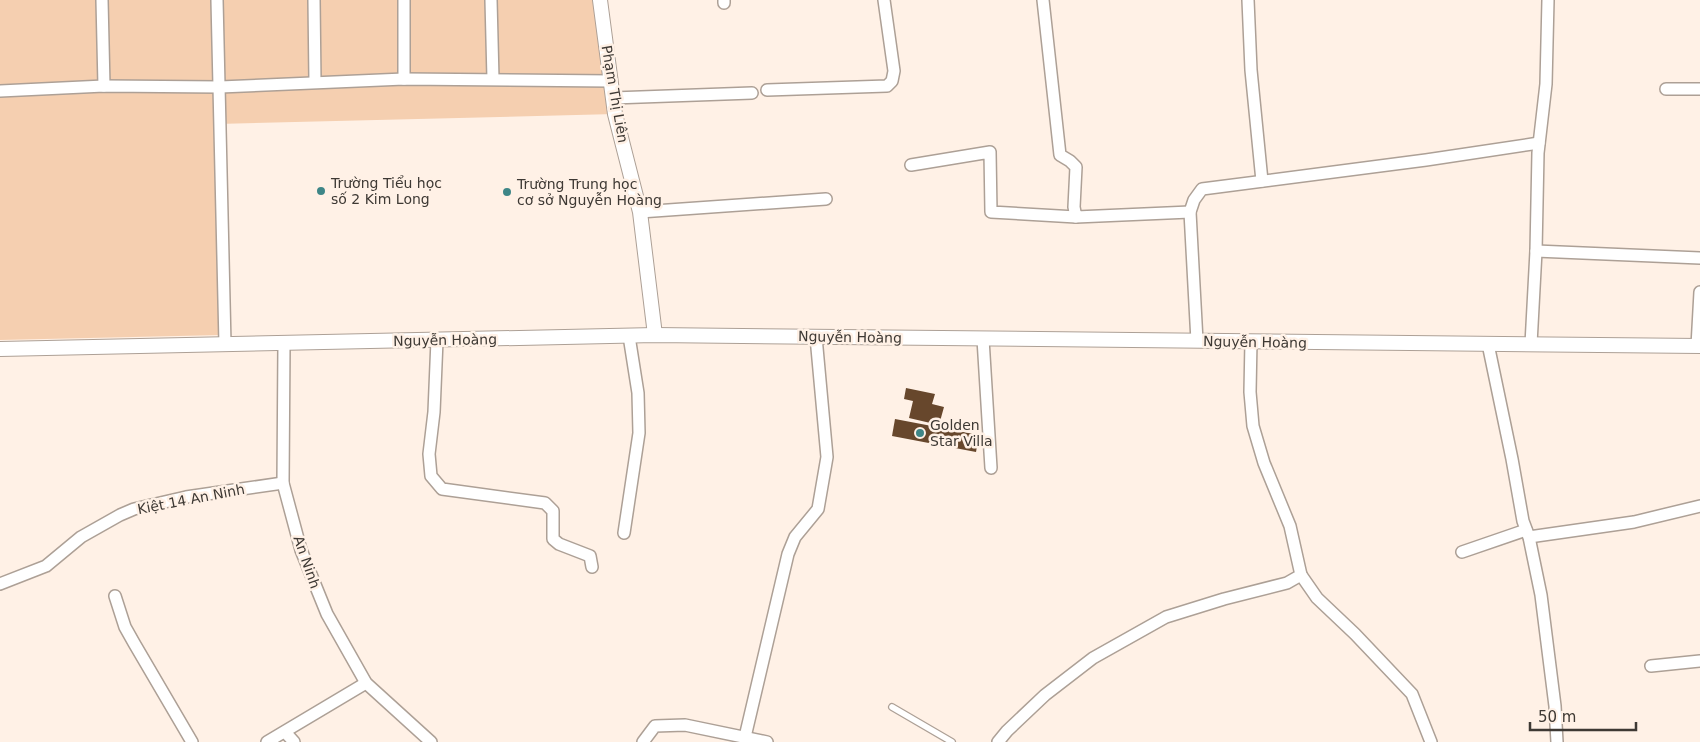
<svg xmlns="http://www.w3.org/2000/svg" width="1700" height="742" font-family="'DejaVu Sans',sans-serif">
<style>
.green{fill:#f5cfb0}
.building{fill:#67472c}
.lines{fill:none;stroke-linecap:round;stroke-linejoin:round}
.service-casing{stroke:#ada096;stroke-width:8}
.minor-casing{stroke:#ada096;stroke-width:14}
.tertiary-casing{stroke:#ada096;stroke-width:16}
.service{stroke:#fff;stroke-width:5.5}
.minor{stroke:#fff;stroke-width:11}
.tertiary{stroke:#fff;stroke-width:14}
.poi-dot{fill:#3e8687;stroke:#fff1e6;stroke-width:2}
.labels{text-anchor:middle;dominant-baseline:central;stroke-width:5;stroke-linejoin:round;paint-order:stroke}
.street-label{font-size:14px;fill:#3e3934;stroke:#fff1e6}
.poi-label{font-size:14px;fill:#3e3934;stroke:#fff1e6;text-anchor:start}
</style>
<rect width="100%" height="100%" fill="#fff1e6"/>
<polygon class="green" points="0,0 600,0 615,114 217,124 222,335 0,340"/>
<g class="building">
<polygon points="906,388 935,394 932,404 944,407 939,425 909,418 913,401 904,399"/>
<polygon points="895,419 979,435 976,452 892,436"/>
</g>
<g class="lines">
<defs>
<polyline id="service" points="892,707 952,742"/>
<g id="minor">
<polyline points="102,0 104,86"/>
<polyline points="217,0 225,344"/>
<polyline points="314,0 315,82"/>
<polyline points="404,0 404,79"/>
<polyline points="491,0 493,79"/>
<polyline points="724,0 724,3"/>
<polyline points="1043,0 1060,155 1070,161 1076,167 1074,207 1076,217 1190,212"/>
<polyline points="1248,0 1251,70 1262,181"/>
<polyline points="1666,89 1700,89"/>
<polyline points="767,90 887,86 892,81 894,71 884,0"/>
<polyline points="0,91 104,86 220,87 404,79 611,81"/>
<polyline points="613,98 752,93"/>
<polyline points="911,165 990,152 991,212 1076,217"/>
<polyline points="640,212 826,199"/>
<polyline points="1536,251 1700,258"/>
<polyline points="983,339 991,468"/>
<polyline points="437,340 434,412 429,454 431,476 442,489 545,503 553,511 553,539 559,544 590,556 592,567"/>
<polyline points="1197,341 1190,212 1194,200 1202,189 1426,160 1539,143"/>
<polyline points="284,343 283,483 301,550 327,614 366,683 431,742"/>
<polyline points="1488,344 1512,459 1523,521 1529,537 1541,595 1555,706 1557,742"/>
<polyline points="1531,344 1536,251 1538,153 1546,84 1548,0"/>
<polyline points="1697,346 1700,292"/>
<polyline points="624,533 639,433 638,393 629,336"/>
<polyline points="1529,537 1634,522 1700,506"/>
<polyline points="1462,552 1526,530"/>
<polyline points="1301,575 1317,598 1355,634 1412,694 1431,742"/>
<polyline points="0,584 46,566 81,537 120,515 134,509 186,497 283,483"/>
<polyline points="115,596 125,627 134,643 192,742"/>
<polyline points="1651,666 1700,661"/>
<polyline points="285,732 294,742"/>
<polyline points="745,737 788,554 795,537 818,509 827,457 816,337"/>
<polyline points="267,742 366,683"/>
<polyline points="643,742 655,726 685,725 767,742"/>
<polyline points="998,742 1007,731 1045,695 1093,658 1166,617 1224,599 1287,583 1301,575 1290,526 1264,463 1253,426 1250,392 1251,341"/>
</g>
<g id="tertiary">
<polyline points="600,0 615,114 640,212 655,335"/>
<polyline points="0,349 655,335 1700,346"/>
</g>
</defs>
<use href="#service" class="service-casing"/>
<use href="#minor" class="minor-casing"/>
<use href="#tertiary" class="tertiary-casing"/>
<use href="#service" class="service"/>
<use href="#minor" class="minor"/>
<use href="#tertiary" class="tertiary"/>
</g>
<g class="poi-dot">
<circle cx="321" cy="191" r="5"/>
<circle cx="507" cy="192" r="5"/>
<circle cx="920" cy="433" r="5"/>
</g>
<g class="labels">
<g class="street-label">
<text transform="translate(615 94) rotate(80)">Phạm Thị Liên</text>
<text transform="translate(850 337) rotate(1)">Nguyễn Hoàng</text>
<text transform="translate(445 340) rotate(-1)">Nguyễn Hoàng</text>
<text transform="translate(1255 342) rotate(1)">Nguyễn Hoàng</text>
<text transform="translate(191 499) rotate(-11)">Kiệt 14 An Ninh</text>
<text transform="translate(307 562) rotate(71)">An Ninh</text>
</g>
<g class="poi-label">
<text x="331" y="183">Trường Tiểu học<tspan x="331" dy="16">số 2 Kim Long</tspan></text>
<text x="517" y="184">Trường Trung học<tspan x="517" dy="16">cơ sở Nguyễn Hoàng</tspan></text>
<text x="930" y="425">Golden<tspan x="930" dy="16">Star Villa</tspan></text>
</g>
</g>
<path d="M1530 722v8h106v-8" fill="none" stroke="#3e3934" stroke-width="2.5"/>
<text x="1538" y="722" font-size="15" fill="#3e3934" stroke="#fff1e6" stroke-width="4" paint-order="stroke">50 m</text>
</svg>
